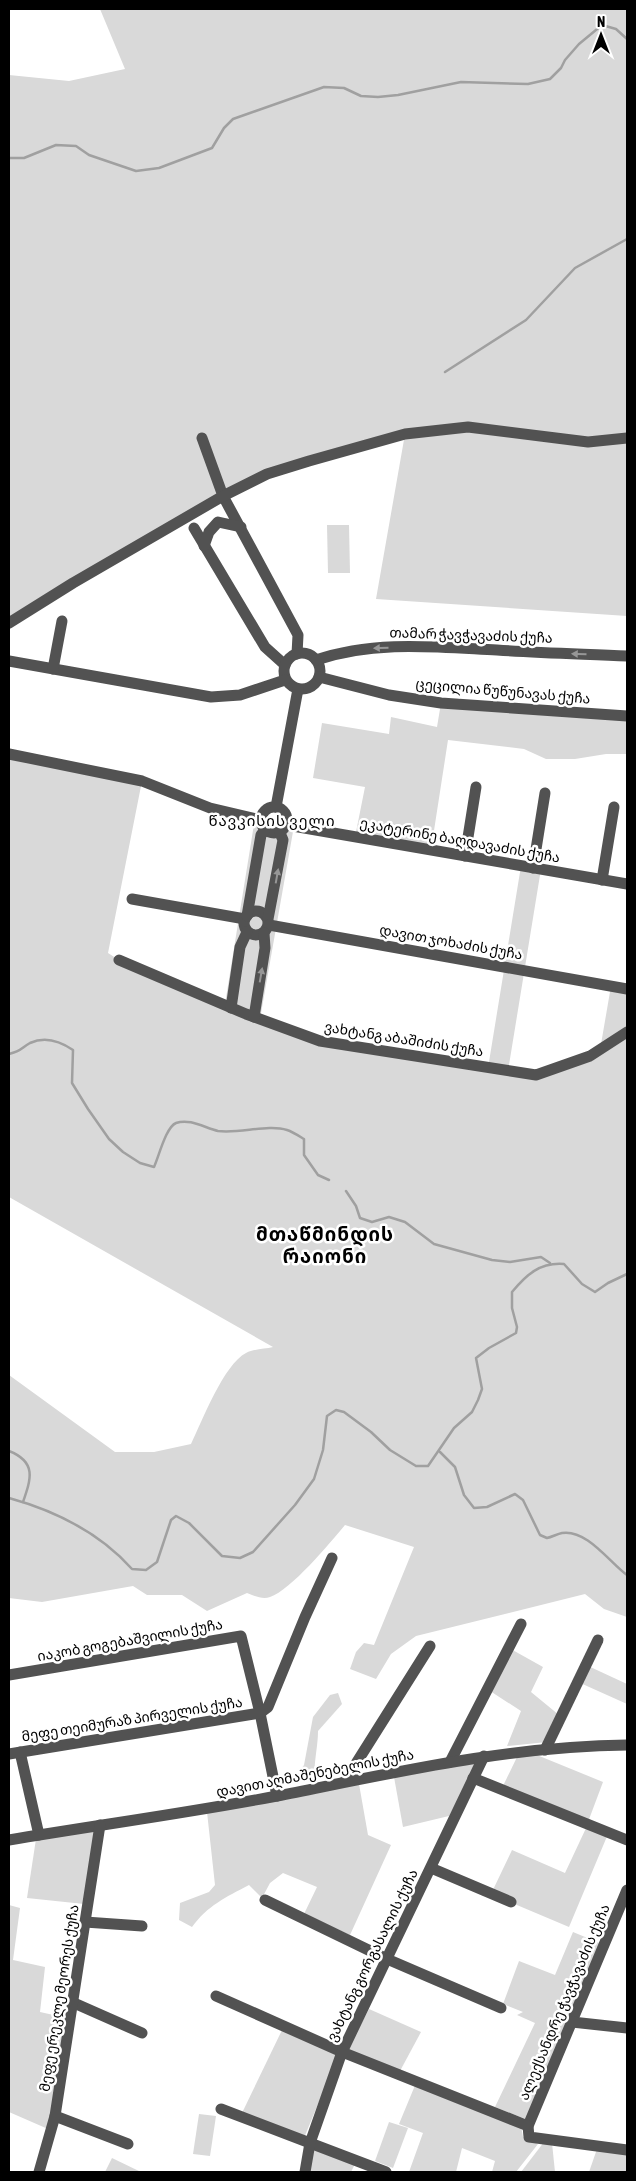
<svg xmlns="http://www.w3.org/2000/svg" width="636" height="2181" font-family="'Asap Condensed','Noto Sans Georgian',sans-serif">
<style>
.green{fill:#d9d9d9}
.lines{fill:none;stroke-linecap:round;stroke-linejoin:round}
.stream{stroke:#a0a0a0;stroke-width:2.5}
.minor{stroke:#525252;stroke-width:11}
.oneway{fill:#979797}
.labels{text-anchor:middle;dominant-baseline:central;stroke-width:5;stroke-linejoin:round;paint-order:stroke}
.street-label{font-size:14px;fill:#000;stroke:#fff}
.neighbourhood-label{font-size:15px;letter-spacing:1px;fill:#000;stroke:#fff}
.district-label{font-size:19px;font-weight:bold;letter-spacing:1px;fill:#000;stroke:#fff}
</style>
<rect width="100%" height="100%" fill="#fff"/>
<g class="green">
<polygon points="100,9 627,9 627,616 376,599 405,434 267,474 9,623 9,75 69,81 125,69"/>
<polygon points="327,525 349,525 350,573 328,573"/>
<polygon points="441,703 627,716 627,754 606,754 575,759 546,759 524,749 448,740 431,850 355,837 365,787 313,778 322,723 389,734 391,717 437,727"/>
<path d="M9 754 142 781 108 953 119 960 225 1004 255 818 262 826H294L260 1019 320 1041 488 1068 521 866 541 869 508 1071 536 1075 600 1050 611 986 627 989V1617L604 1609 585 1594 416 1636 391 1654 376 1679 350 1669 356 1652 364 1643 374 1645 414 1547 345 1525C330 1543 291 1590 270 1597 263 1600 254 1596 247 1593L207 1611 182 1595H147L133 1586 42 1602 9 1598V1375L115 1452H154L191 1444C202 1421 224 1364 246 1353 254 1349 265 1349 273 1347L9 1197Z"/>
<polygon points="509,1648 543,1667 531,1692 559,1715 547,1742 507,1746 521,1711 487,1689"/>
<polygon points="586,1665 627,1684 627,1704 578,1682"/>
<path d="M338 1693 342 1704 318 1731C318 1748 313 1764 315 1780L293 1781 304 1765 313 1717 330 1695Z"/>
<polygon points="532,1753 603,1782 588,1822 502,1788 518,1755"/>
<polygon points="478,1761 449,1816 403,1827 394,1777"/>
<path d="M359 1784 368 1835 391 1845 350 1935 304 1914 317 1887 283 1873 270 1883 262 1898 249 1885C226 1897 207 1906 192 1927L179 1920 180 1903 209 1892 215 1885 207 1812Z"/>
<polygon points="587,1826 608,1834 569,1927 491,1894 512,1850 565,1873"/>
<polygon points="96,1829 84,1904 27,1898 36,1839"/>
<polygon points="9,1905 20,1908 13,1960 45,1967 40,2012 67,2018 48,2129 9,2112"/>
<polygon points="573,1932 602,1944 528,2120 495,2107 535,2023 517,2015 523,2012 503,2004 519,1961 555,1975"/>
<polygon points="369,2009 421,2032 400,2071 347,2051"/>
<polygon points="283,2028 339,2053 304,2138 242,2113"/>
<polygon points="416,2083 521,2126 523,2137 538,2144 516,2172 492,2172 495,2161 462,2148 456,2172 409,2172 423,2133 399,2124"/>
<polygon points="199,2114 216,2116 210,2156 193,2154"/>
<polygon points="389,2122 408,2128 393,2168 375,2161"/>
<polygon points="544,2142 552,2143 555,2172 521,2172"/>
<polygon points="311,2146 355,2164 351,2172 308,2172"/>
<polygon points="597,2149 627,2153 627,2172 589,2172"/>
<polygon points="112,2158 141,2172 105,2172"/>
</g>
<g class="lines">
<g class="stream">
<polyline points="9,158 24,158 56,145 76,146 89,155 136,171 159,168 212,148 224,128 233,119 324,87 344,88 361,96 378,97 398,95 461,82 528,84 550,79 561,68 565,60 579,44 602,25 616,29 627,39"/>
<polyline points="445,372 526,320 575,268 627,239"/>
<path d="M9 1054C22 1051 21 1048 30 1043 45 1036 60 1041 73 1050L72 1083 88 1109 109 1139 123 1152 140 1163 154 1167C159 1156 166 1127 176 1123 190 1118 205 1128 218 1131 239 1134 268 1124 287 1130 293 1132 299 1136 304 1139V1155L318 1175 329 1180"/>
<polyline points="346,1191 356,1206 360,1218 372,1222 389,1217 405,1222 434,1244 492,1260 510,1262 541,1257 550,1263"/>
<path d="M9 1451C37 1462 31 1479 23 1502"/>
<path d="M440 1452 455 1467 464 1495 474 1508 487 1507 515 1494 523 1500 540 1535 547 1538C552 1537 557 1534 562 1533 587 1529 610 1563 627 1575"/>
<path d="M9 1498C56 1511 99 1532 132 1569L146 1570 157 1562 171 1520 176 1516 189 1523 222 1556 240 1558 253 1552 295 1505 314 1479 323 1450 327 1416 336 1410 344 1412 371 1432 390 1450 416 1466H428L454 1428 472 1412 478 1400 482 1389 476 1358 489 1348 516 1333 517 1327 512 1308V1292C526 1275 540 1262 564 1264L582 1284 595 1292 608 1283 627 1274"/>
</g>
<g class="minor">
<polyline points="202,438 223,496 298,635 297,654"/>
<polyline points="194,528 265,647 285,665"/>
<polyline points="204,546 209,532 218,522 241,527"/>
<polyline points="9,623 73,583 223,496 267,474 309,461 405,434 468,427 588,442 627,438"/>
<circle cx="302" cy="671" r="18"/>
<path d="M316 660C374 640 437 647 497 650 541 653 584 654 627 656"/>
<polyline points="9,661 211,697 240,695 285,680"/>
<polyline points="53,669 62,621"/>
<polyline points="319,677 389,695 441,703 627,716"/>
<polyline points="9,754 142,781 210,808 261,820"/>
<circle cx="274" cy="820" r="13"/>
<polyline points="276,807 298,689"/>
<polyline points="287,825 627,884"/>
<polyline points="465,856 476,787"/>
<polyline points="533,868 545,793"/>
<polyline points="602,880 614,807"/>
<polyline points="132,899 245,919"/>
<circle cx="256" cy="923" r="12"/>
<polyline points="247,916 261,835 265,830"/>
<polyline points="268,919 283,840 280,833"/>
<polyline points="269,925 627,989"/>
<polyline points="119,960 246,1014 320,1041 536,1075 590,1056 627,1032"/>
<polyline points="231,1008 240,947 247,932"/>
<polyline points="254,1017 265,948 264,933"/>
<polyline points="9,1675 241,1636 260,1713 277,1796"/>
<polyline points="545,1750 598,1640"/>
<polyline points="20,1752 39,1835"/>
<polyline points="9,1754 260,1713 268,1707 305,1617 332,1558"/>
<polyline points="450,1762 521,1624"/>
<polyline points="473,1778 627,1840"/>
<polyline points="345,1781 430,1646"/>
<path d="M9 1840C98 1825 188 1813 277 1796 393 1773 509 1746 627 1745"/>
<polyline points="431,1868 511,1902"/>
<polyline points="627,1890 528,2126 529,2137 627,2150"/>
<polyline points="265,1900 387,1959 501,2008"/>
<polyline points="85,1922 142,1926"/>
<polyline points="216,1996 342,2052 528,2126"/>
<polyline points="74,2003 142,2033"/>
<polyline points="572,2022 627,2028"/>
<polyline points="221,2109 386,2172"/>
<polyline points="55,2116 128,2144"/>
<polyline points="39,2172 55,2116 100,1825"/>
<polyline points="305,2172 310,2143 342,2052 484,1756"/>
</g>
</g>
<defs><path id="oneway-solid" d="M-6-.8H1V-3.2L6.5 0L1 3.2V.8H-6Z" transform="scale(1.25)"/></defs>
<g class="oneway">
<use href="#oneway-solid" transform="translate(381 648) rotate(178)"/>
<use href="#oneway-solid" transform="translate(579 654) rotate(-178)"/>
<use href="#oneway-solid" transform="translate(277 876) rotate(-80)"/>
<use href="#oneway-solid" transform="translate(261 975) rotate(-80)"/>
</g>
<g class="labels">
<g class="street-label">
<text transform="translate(471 635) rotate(2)">თამარ ჭავჭავაძის ქუჩა</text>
<text transform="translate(503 691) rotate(5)">ცეცილია წუწუნავას ქუჩა</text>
<text transform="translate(460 840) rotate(10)">ეკატერინე ბაღდავაძის ქუჩა</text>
<text transform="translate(451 942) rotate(10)">დავით ჯოხაძის ქუჩა</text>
<text transform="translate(404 1039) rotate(9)">ვახტანგ აბაშიძის ქუჩა</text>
<text transform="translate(130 1640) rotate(-10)">იაკობ გოგებაშვილის ქუჩა</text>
<text transform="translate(132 1719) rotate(-9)">მეფე თეიმურაზ პირველის ქუჩა</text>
<text transform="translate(315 1773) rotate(-11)">დავით აღმაშენებელის ქუჩა</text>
<text transform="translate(372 1955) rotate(-64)">ვახტანგ გორგასალის ქუჩა</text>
<text transform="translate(59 1998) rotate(-81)">მეფე ერეკლე მეორეს ქუჩა</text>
<text transform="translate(564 2002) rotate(-67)">ალექსანდრე ჭავჭავაძის ქუჩა</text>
</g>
<g class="neighbourhood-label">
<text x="272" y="820">წავკისის ველი</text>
</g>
<g class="district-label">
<text x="325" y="1234">მთაწმინდის<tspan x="325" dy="22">რაიონი</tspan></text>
</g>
</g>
<rect width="636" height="2181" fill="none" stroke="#000000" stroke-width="20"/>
<g transform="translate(601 35)" stroke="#ffffff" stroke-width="4" paint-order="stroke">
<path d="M0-4L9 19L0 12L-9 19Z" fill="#000000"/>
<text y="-8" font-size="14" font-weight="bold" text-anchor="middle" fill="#000000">N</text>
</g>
</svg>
